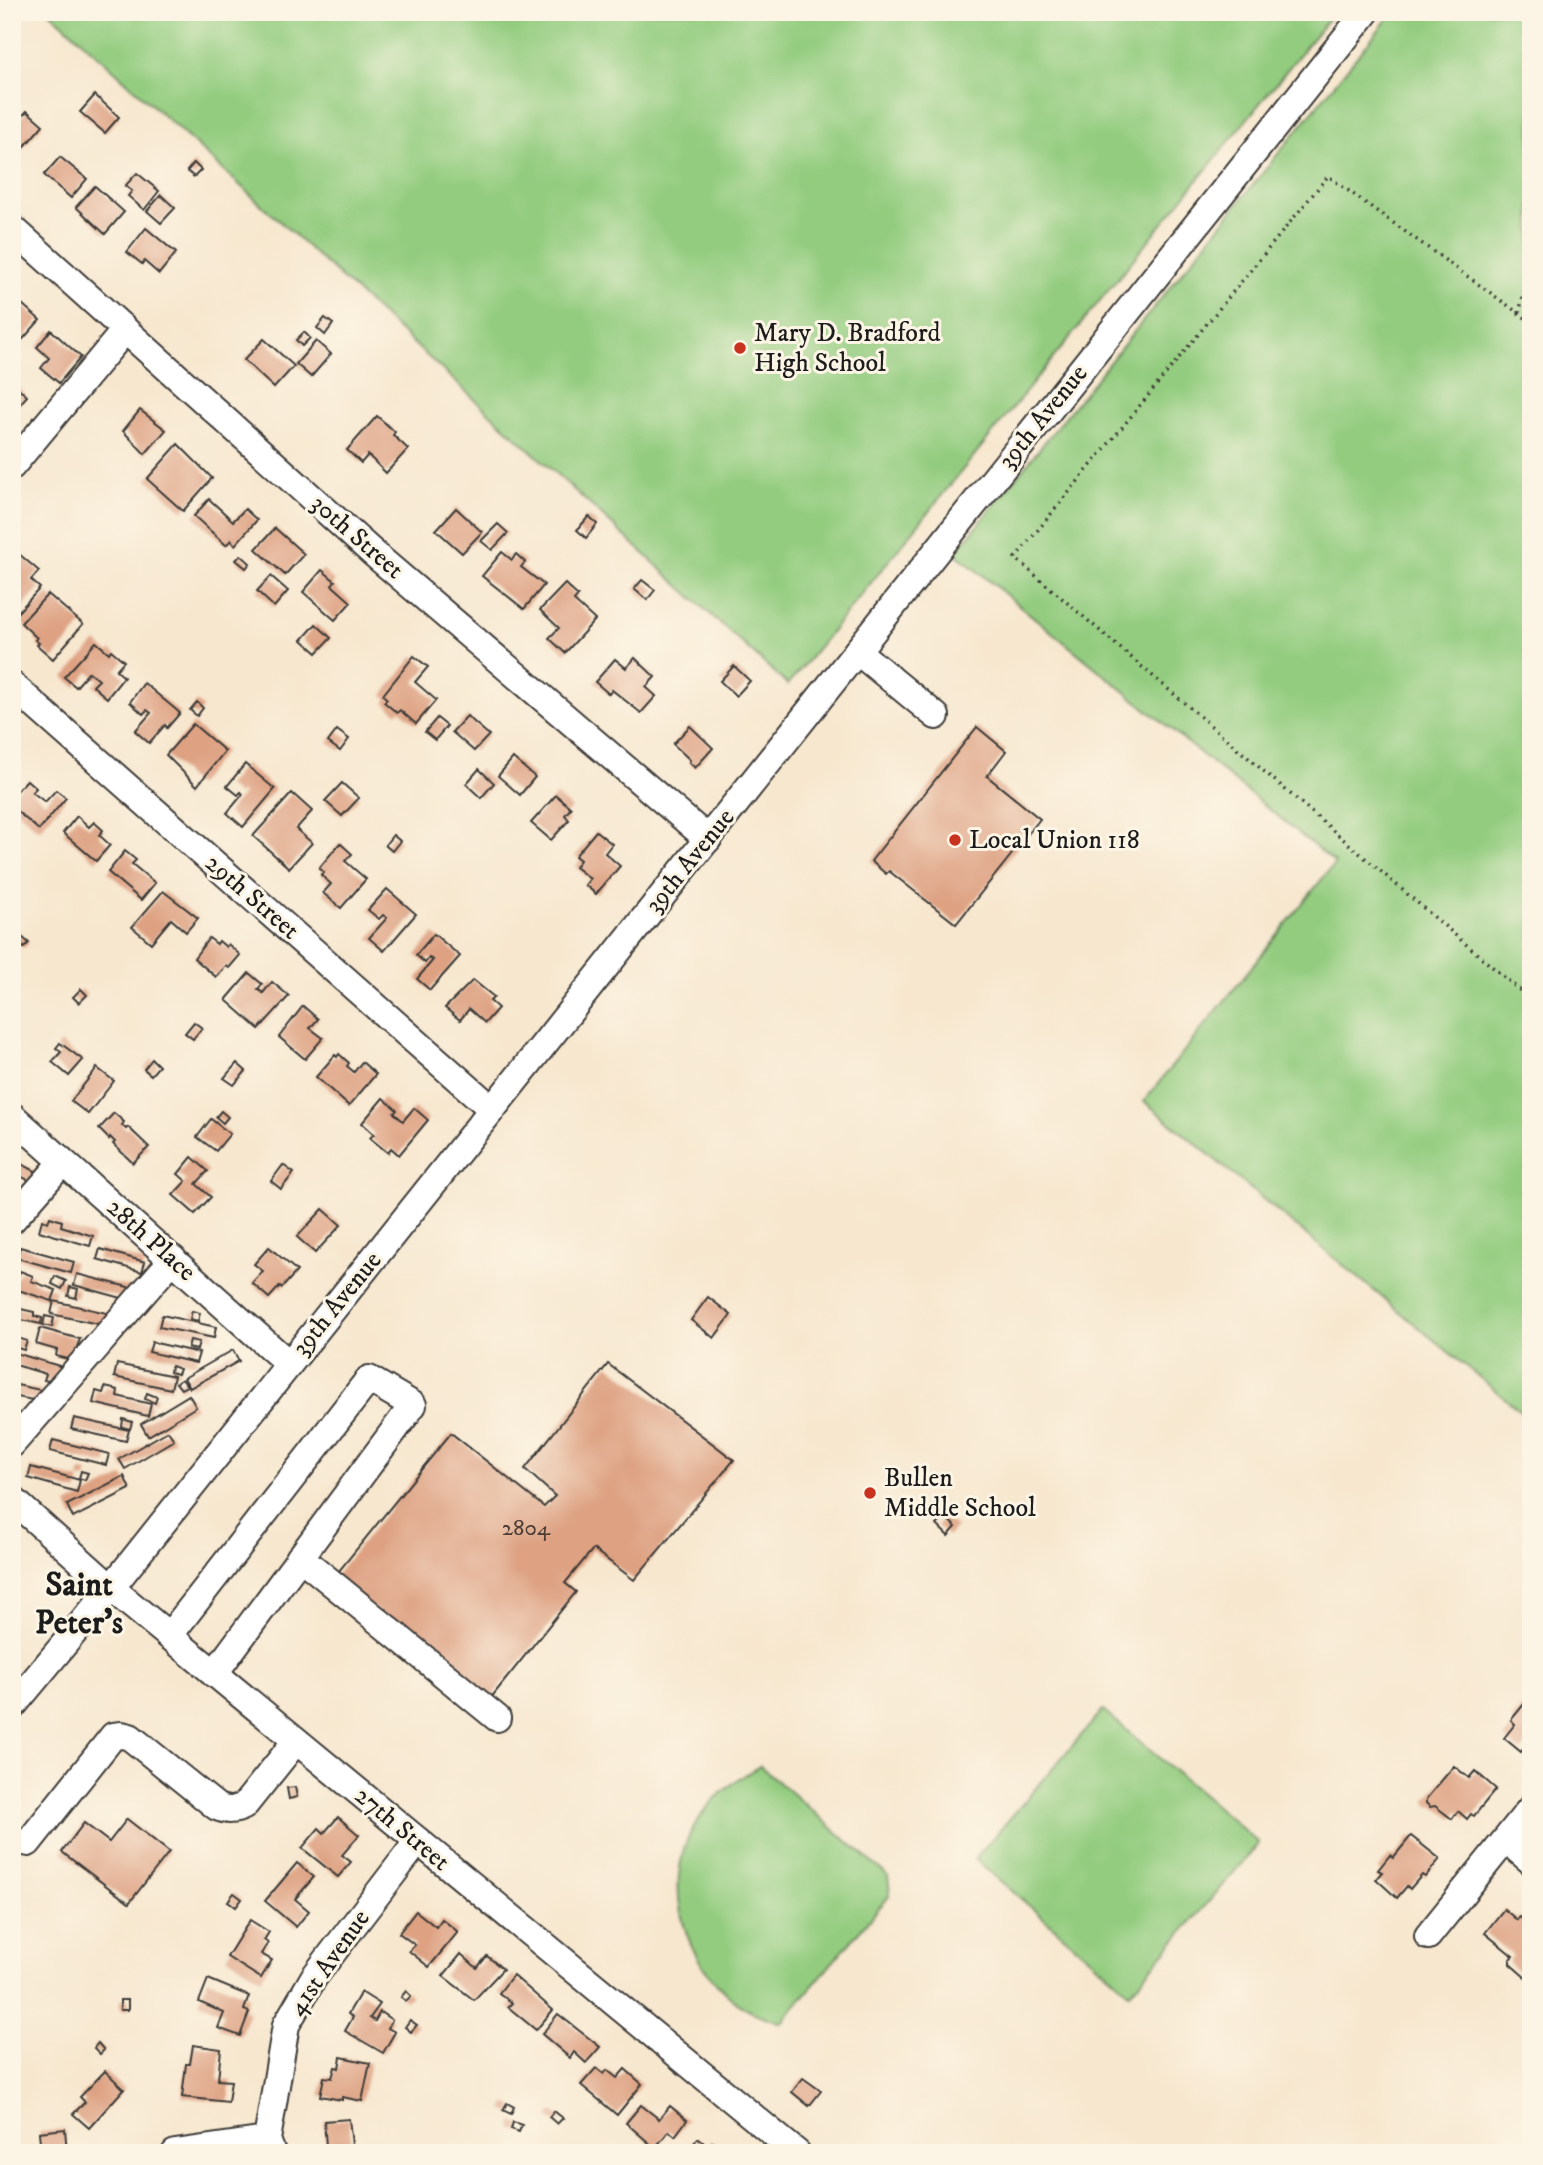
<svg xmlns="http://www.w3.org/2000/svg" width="1543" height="2165" font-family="'IM FELL DW Pica',serif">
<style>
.green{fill:#93cc7f;stroke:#58744e;stroke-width:2}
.water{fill:#75a6e0;stroke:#48617e;stroke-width:2}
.building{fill:#dea283}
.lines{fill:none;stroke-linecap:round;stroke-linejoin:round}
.minor-casing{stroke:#3d3a37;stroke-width:30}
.path{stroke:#3d3a37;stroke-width:3.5;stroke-dasharray:2 5;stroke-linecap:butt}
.minor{stroke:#fff;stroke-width:26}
.poi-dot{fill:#c8321e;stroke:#fcf5e5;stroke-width:2.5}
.labels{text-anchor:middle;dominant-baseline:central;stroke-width:6;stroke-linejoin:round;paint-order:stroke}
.number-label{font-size:23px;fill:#4c3e36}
.poi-label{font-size:26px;fill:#1c1c1c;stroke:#fcf5e5;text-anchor:start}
.street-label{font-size:26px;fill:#1c1c1c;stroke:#fcf5e5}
.district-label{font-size:33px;font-weight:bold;fill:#1c1c1c;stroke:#fcf5e5}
</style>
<rect width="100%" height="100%" fill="#fcf5e5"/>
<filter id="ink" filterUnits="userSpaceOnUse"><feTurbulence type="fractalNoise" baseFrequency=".0143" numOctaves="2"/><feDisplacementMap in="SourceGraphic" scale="14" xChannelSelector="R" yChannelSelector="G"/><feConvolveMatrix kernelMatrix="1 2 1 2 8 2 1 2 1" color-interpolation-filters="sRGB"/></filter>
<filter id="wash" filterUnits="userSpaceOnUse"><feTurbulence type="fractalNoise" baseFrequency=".00686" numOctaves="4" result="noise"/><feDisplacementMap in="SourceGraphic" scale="28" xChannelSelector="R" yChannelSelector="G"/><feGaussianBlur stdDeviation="1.57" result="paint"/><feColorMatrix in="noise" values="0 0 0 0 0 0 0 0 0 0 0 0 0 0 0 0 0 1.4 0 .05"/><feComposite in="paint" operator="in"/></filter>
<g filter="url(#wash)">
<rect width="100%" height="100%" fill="#f7e7cf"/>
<g class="green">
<polygon points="50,12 1334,12 788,685"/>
<polygon points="1393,12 1531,12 1531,1420 1144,1101 1335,863 955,553"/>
<polygon points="1103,1710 1259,1843 1130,1993 975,1859"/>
<path d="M760 1766 888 1876 890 1895 781 2023C770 2018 756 2015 746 2009 692 1975 663 1902 687 1841 700 1808 729 1783 760 1766Z"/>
</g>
<polygon class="water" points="1522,12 1531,12 1531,52 1522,36"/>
<g id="blocks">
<g class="building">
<polygon points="95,95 119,117 105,133 80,112"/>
<polygon points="27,111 43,125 18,154 12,149 12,127"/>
<polygon points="60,157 87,179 71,198 44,175"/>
<polygon points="194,163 201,170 194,177 187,171"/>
<polygon points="137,173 159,191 144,210 128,196 132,191 125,186"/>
<polygon points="95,186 124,212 105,234 76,207"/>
<polygon points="161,195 175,208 161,223 147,211"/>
<polygon points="146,228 176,253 159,274 144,261 142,264 127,252"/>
<polygon points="12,295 40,320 23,339 12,330"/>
<polygon points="325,318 333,324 325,335 317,328"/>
<polygon points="51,330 81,357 59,383 41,368 49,358 37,347"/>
<polygon points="304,332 310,338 302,346 296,340"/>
<polygon points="264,339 294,366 274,388 244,360"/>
<polygon points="316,341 331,354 311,377 296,364"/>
<polygon points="12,382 27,396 12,413"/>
<polygon points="140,410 166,430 145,454 123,431"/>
<polygon points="377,416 395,432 393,435 408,449 386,473 368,455 361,463 347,450"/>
<polygon points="178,444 212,478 183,511 147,479"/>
<polygon points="209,499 233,521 245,509 257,520 235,545 231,540 226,545 194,516"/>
<polygon points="456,508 482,532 462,553 436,530"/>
<polygon points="589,516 597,524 586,538 577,530"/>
<polygon points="498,524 508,533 492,550 481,541"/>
<polygon points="275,528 304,554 285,575 256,549"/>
<polygon points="12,548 39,571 31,580 40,588 18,612 12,607"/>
<polygon points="502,552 512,560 516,554 525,562 521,567 544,585 524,609 482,576"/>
<polygon points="241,555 250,563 246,568 236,560"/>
<polygon points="322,570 335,581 332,585 351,602 335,620 303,592"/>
<polygon points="271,576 288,591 274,607 257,591"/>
<polygon points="642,580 655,590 647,600 634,589"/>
<polygon points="565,584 578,596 574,601 595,620 565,653 549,638 559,628 540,610"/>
<polygon points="48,594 83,624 53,659 37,645 39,643 35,640 37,638 21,623"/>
<polygon points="316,624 331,638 317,653 302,640"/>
<polygon points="96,642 109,653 111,650 124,661 116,670 124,677 107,698 93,686 99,680 89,672 76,687 64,677"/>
<polygon points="414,656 428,667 415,682 436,700 416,724 400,710 397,713 384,702 387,699 383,695"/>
<polygon points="635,658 655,677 646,687 656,696 641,713 612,690 609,694 595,682 615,659 626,668"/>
<polygon points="734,666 750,681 736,696 720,681"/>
<polygon points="144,683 180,713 167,728 165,725 149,743 135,731 151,713 147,710 143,714 130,702"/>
<polygon points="197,702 203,708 197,716 190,710"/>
<polygon points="467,716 489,735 474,751 452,732"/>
<polygon points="437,718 447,726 435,740 425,732"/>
<polygon points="193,724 225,751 197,786 166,755"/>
<polygon points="690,726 713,748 695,768 689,762 690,760 673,744"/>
<polygon points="977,727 1006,751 987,776 1040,819 956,924 889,871 886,874 871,861"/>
<polygon points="337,730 349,739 340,751 328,742"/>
<polygon points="513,758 535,777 520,795 498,776"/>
<polygon points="245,764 275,789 243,827 227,813 243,794 241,792 238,795 227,786"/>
<polygon points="479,769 494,783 481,798 466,784"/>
<polygon points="27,780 36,788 32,792 45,802 56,790 66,798 39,830 12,807 12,796"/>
<polygon points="342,783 359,798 342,816 325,801"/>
<polygon points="292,793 312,811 296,829 312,843 289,868 253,836"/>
<polygon points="556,795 571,808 565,815 569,820 551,840 531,823"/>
<polygon points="77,816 89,827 94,822 103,830 99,835 110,845 96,861 63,833"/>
<polygon points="596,831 612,844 605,853 620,866 596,894 585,885 590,879 575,867 580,860 575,856"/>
<polygon points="393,835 400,841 392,851 385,845"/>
<polygon points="340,843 352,854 345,861 366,879 341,908 323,893 331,884 321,875 324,872 319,868"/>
<polygon points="125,851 136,860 132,864 155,883 141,900 108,872"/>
<polygon points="387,889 416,914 384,951 369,938 387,918 383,915 379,919 368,910"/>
<polygon points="163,891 198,918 186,932 171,919 151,943 132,927"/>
<polygon points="15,931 29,943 24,948 12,938"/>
<polygon points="434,934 460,956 430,990 417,979 433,960 429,958 425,963 416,955"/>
<polygon points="209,938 217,944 219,941 226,947 228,944 240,955 229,968 226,966 216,977 194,958"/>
<polygon points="249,973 262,984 258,989 263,993 272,982 289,996 259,1029 226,1000"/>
<polygon points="473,980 494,997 490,1001 498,1008 485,1023 469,1009 460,1020 445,1008"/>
<polygon points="81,989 87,995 79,1003 73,997"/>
<polygon points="303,1006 318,1019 310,1028 323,1038 305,1059 279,1037"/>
<polygon points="194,1022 202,1028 193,1039 185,1033"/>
<polygon points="60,1043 83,1060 69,1076 52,1062 61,1052 56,1048"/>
<polygon points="339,1054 349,1063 347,1066 354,1072 362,1062 376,1074 349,1106 316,1077 335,1055 337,1057"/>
<polygon points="152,1059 159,1066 151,1075 144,1069"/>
<polygon points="237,1063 246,1071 234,1085 224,1078"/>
<polygon points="97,1068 114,1081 88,1114 71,1101"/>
<polygon points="383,1098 397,1110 394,1113 403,1121 414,1108 428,1120 399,1155 391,1148 388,1153 370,1138 374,1134 362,1123"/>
<polygon points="221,1111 228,1117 223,1123 216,1117"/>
<polygon points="114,1113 124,1122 122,1125 126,1129 128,1127 149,1147 133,1163 113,1144 115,1142 110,1137 109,1139 99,1129"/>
<polygon points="211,1119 230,1134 216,1151 197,1137"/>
<polygon points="192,1157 208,1171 196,1184 211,1197 195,1214 173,1195 186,1181 178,1174"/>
<polygon points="12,1159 39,1173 34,1183 12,1172"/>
<polygon points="283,1165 294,1173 281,1189 271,1181"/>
<polygon points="323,1209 341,1225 315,1253 297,1237"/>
<polygon points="50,1217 62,1221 61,1226 93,1236 90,1246 39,1231 42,1220 48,1222"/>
<polygon points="20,1247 74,1262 71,1273 17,1258"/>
<polygon points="269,1247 297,1271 282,1288 280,1286 269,1298 252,1283 263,1271 254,1264"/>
<polygon points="100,1249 145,1262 142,1272 97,1259"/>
<polygon points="20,1271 33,1276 31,1281 56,1290 52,1301 12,1288 12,1275 18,1277"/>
<polygon points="77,1274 132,1288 129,1300 74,1285"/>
<polygon points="55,1276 66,1281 62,1289 52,1284"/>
<polygon points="70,1287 78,1289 76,1298 68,1296"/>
<polygon points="708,1297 731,1315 714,1338 691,1320"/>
<polygon points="54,1301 111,1314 108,1326 51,1314"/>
<polygon points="12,1307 34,1312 34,1316 42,1318 41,1324 12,1318"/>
<polygon points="192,1311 200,1313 198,1321 190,1319"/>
<polygon points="162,1315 216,1327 214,1338 159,1327"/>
<polygon points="45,1316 54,1318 52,1327 43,1325"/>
<polygon points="40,1328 80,1339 72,1360 56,1356 57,1350 36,1344"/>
<polygon points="17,1338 27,1341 24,1350 14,1347"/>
<polygon points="190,1340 199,1342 197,1350 188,1348"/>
<polygon points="152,1342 199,1353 196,1363 149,1352"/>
<polygon points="233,1350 239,1361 190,1388 184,1378"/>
<polygon points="12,1352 66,1368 52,1382 44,1380 46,1374 12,1364"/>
<polygon points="117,1364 174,1376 171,1389 114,1377"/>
<polygon points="608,1364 734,1460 634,1580 593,1549 565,1583 576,1592 490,1699 334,1577 451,1433 544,1507 555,1496 525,1469"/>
<polygon points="171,1366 180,1369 178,1374 170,1372"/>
<polygon points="182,1379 187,1386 181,1389 176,1383"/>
<polygon points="12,1384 45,1391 43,1402 12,1396"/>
<polygon points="105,1387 118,1390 117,1396 151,1404 148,1416 93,1403 96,1391 103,1393"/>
<polygon points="147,1393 157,1397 155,1403 145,1399"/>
<polygon points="189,1395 196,1407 148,1436 141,1424"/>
<polygon points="74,1418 129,1430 126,1441 71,1429"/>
<polygon points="123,1419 132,1422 130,1429 122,1427"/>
<polygon points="168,1431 174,1440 125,1469 119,1459"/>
<polygon points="53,1440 109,1454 106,1465 50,1451"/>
<polygon points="31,1467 80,1480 77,1492 28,1478"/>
<polygon points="81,1471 88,1473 85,1480 79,1478"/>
<polygon points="124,1476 130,1489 73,1518 67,1505"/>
<polygon points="945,1517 956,1527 948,1536 937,1525"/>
<polygon points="1529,1698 1531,1740 1521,1752 1504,1738 1515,1724 1511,1720"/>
<polygon points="1454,1766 1469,1778 1475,1771 1496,1789 1474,1816 1471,1814 1467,1819 1458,1811 1452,1819 1435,1806 1430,1807 1426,1803 1426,1799"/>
<polygon points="295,1787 297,1797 289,1799 287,1788"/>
<polygon points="338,1817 359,1835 342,1855 351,1862 338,1877 302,1848 319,1828 324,1833"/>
<polygon points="127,1819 169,1852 129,1903 62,1852 84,1823 109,1842"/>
<polygon points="1411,1836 1440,1859 1425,1877 1422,1875 1410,1889 1407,1886 1397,1898 1376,1879 1382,1872 1378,1870 1390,1855 1393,1858"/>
<polygon points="297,1863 314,1877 295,1899 309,1911 296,1927 265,1901"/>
<polygon points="234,1893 242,1899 236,1907 228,1901"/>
<polygon points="1504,1909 1517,1920 1519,1917 1531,1923 1531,1971 1526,1978 1510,1964 1510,1959 1513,1956 1485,1933"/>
<polygon points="416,1911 436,1927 442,1919 458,1932 429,1967 409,1951 415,1945 399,1933"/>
<polygon points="250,1920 269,1932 264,1940 268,1943 261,1954 272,1960 261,1978 227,1957"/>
<polygon points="461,1954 477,1968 487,1956 503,1969 474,2000 443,1976"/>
<polygon points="513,1975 553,2010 536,2030 508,2007 512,2003 499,1993"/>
<polygon points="208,1979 249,1996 244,2010 249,2012 240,2036 218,2028 224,2013 199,2002"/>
<polygon points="406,1991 411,1996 406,2001 401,1997"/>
<polygon points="361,1992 380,2004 370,2018 375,2021 380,2012 392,2020 388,2028 395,2032 383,2053 345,2031 353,2017 348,2014"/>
<rect x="120" y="2000" width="8" height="10"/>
<polygon points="558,2014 600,2047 586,2063 574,2052 570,2058 542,2034"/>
<polygon points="410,2020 417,2025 411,2032 405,2027"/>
<polygon points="98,2043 104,2050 100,2054 94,2048"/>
<polygon points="193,2045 221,2049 218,2080 231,2081 228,2102 182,2097 186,2064 190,2064"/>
<polygon points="341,2057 370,2063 362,2101 342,2097 342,2100 320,2096 324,2077 332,2078 335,2067 339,2068"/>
<polygon points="596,2068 604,2074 607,2070 617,2078 625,2069 642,2084 617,2115 581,2085"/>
<polygon points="105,2071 124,2089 89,2128 73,2114 85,2102 80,2097"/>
<polygon points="803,2078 821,2091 809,2106 792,2092"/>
<polygon points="507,2103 514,2107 511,2114 503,2110"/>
<polygon points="641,2105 659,2119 670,2106 687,2120 675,2136 669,2131 655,2148 626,2123"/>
<polygon points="554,2111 563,2118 557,2124 549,2117"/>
<polygon points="349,2119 353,2153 321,2153 321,2146 326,2146 324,2121"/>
<polygon points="513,2122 522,2125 519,2132 511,2129"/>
<polygon points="65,2129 67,2153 41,2153 39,2132"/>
<polygon points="698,2138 708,2146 712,2142 728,2153 686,2153"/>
</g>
</g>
</g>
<g filter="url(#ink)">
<use href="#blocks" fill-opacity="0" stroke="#3d3a37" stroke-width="2"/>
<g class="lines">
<defs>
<g id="minor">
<polyline points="12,228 373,553 708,839"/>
<polyline points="12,466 125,330"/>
<polyline points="857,651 936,716"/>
<polyline points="12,685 492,1109"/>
<polyline points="12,1116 289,1364"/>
<polyline points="12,1220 63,1162"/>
<polyline points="12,1444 173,1259"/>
<polyline points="12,1499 111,1588 797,2153"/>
<polyline points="300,1557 497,1718"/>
<polyline points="169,1636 369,1379 413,1405 214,1674"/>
<polyline points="12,1707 111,1588 1366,12"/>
<polyline points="1506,1840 1531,1861"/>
<path d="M28 1843 113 1736 122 1735 130 1737 217 1807C227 1811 234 1811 244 1806L296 1741"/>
<polyline points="1428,1936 1531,1808"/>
<polyline points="175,2153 267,2140"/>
<polyline points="272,2153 267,2140 286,2025 314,1977 418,1841"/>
</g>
</defs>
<use href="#minor" class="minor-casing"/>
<g class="path">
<polyline points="1519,313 1531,265"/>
<polyline points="1531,322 1328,176 1015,558 1531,1000"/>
</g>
<use href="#minor" class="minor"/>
</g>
</g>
<g class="poi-dot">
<circle cx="740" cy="348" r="7"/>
<circle cx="955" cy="840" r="7"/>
<circle cx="870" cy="1493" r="7"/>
</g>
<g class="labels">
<g class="number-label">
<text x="526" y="1528">2804</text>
</g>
<g class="poi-label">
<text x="754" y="333">Mary D. Bradford<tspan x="754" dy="30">High School</tspan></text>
<text x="969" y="840">Local Union 118</text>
<text x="884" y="1478">Bullen<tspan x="884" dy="30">Middle School</tspan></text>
</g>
<g class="street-label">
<text transform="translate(1043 417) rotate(-51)">39th Avenue</text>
<text transform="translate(357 537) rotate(41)">30th Street</text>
<text transform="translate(690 861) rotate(-51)">39th Avenue</text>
<text transform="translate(252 897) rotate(41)">29th Street</text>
<text transform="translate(151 1240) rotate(42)">28th Place</text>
<text transform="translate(337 1304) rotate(-51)">39th Avenue</text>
<text transform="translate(402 1829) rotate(40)">27th Street</text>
<text transform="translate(329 1963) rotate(-55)">41st Avenue</text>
</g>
<g class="district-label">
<text x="79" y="1585">Saint<tspan x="79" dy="38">Peter's</tspan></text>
</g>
</g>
<rect width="1543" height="2165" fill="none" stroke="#fcf5e5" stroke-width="42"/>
</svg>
